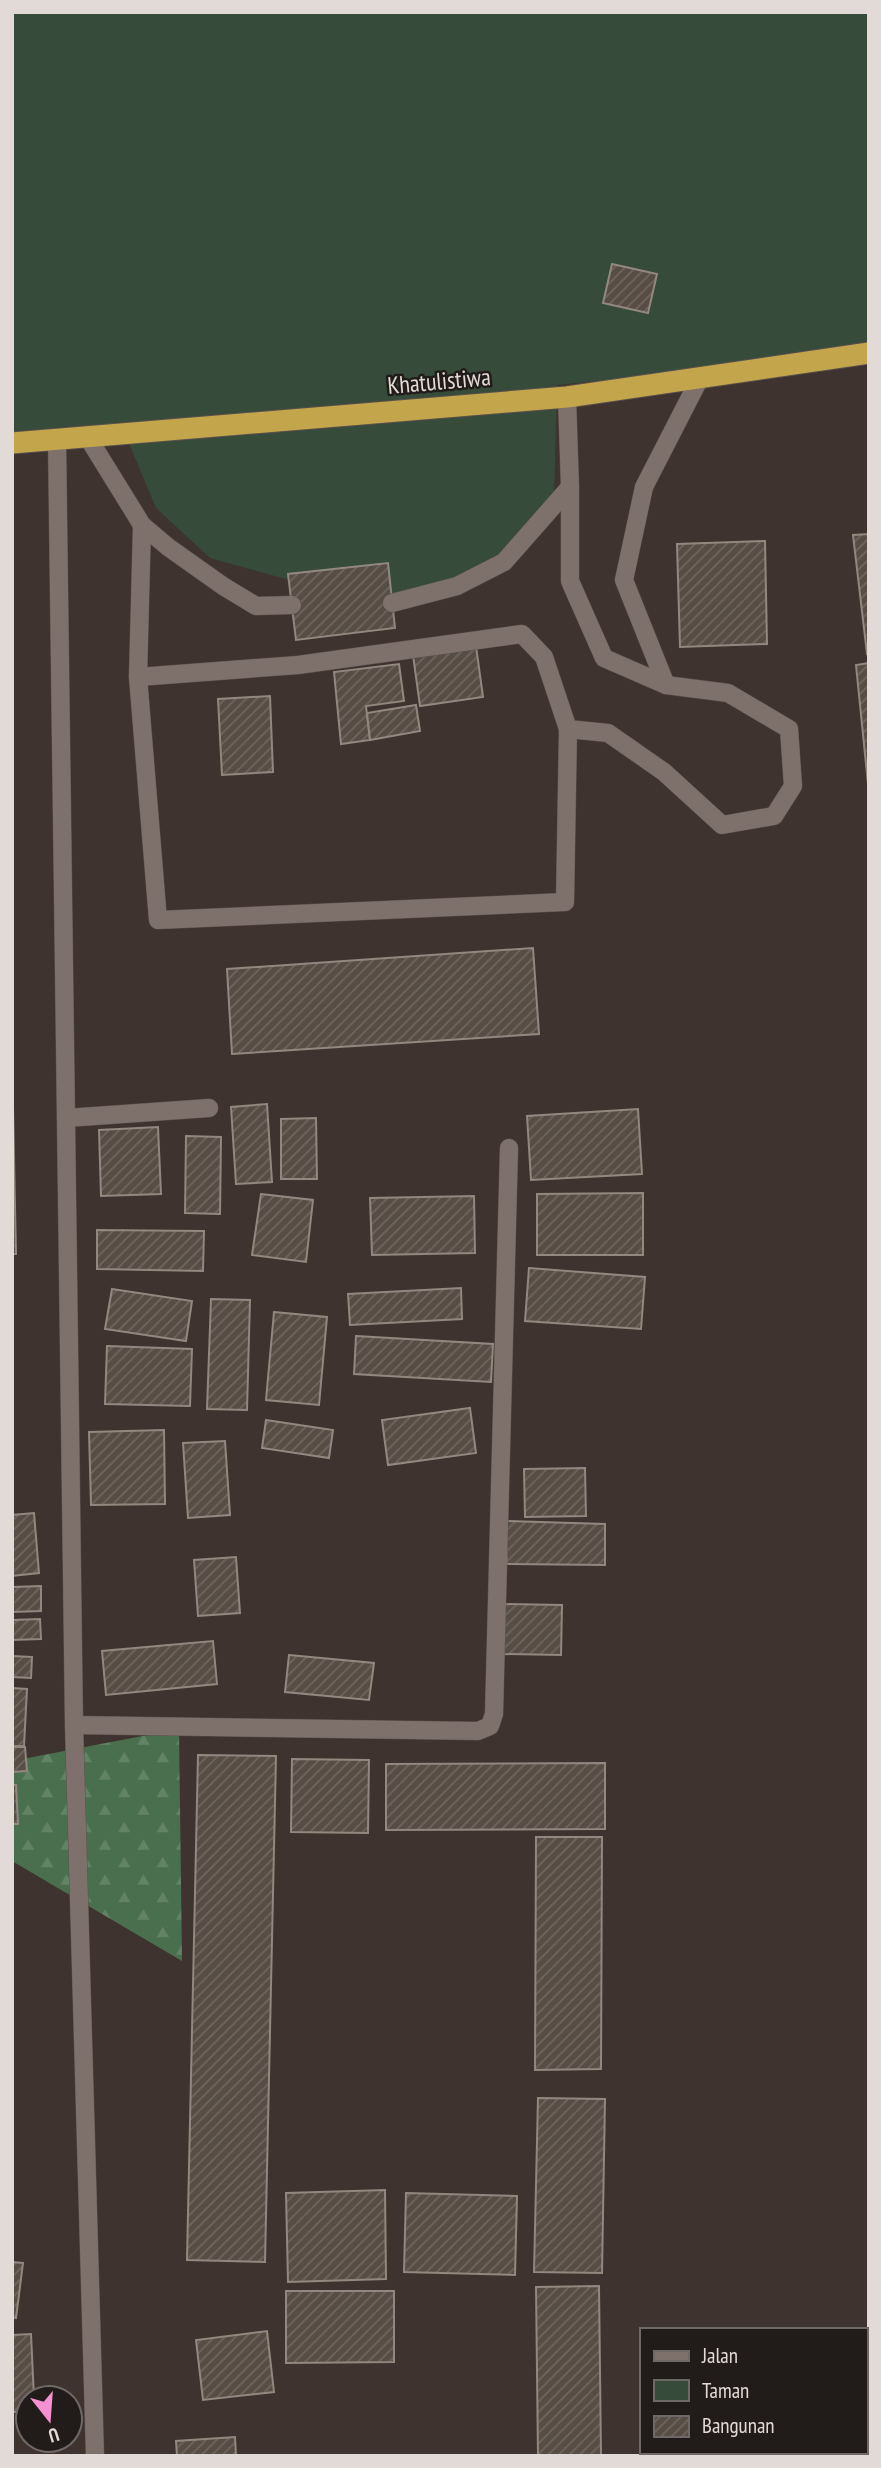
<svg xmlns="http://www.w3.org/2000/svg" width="881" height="2468" font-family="'PT Sans Narrow',sans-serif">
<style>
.green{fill:#364b39}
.forest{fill:url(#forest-firs)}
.building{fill:url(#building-hatch);stroke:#92887f;stroke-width:2}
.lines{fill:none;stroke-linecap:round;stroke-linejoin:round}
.lane-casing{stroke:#5a504c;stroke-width:19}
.street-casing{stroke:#5a504c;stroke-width:19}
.highway-casing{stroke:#5a504c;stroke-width:23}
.lane{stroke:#7e716b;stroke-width:18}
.street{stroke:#7e716b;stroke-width:18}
.highway{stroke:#c3a64c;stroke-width:21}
.labels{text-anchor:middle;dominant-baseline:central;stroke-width:5;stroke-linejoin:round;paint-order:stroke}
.street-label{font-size:24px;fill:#e1dad7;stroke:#211c1a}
</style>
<defs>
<pattern id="forest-firs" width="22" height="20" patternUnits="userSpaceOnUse" patternTransform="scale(1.75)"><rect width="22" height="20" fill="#496f4e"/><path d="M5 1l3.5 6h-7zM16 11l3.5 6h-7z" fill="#638367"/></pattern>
<pattern id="building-hatch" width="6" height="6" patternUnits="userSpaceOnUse" patternTransform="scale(1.75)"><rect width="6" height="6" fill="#574d45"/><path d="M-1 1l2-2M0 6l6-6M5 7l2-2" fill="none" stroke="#6f665f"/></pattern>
</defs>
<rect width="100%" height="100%" fill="#3e332e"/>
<polygon class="green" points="12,12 869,12 869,354 557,385 554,499 494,576 390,608 210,558 156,508 125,434 12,445"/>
<polygon class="forest" points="179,1729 182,1961 12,1861 12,1761"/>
<g class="building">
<polygon points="612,264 657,274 648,313 603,303"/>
<polygon points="869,534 869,653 867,654 853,535"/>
<polygon points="765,541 767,644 680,647 677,544"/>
<polygon points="388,563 395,628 296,640 288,574"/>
<polygon points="476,646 483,697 420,706 413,655"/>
<polygon points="869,663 869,794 856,665"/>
<polygon points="399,664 404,701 366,706 370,740 341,744 334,672"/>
<polygon points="270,696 273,772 222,775 218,699"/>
<polygon points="416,705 420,731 370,740 367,713"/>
<polygon points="533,948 539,1034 232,1054 227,969"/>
<polygon points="12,1058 16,1254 12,1254"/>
<polygon points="267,1104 272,1182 236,1184 231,1107"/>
<polygon points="638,1109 642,1174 531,1180 527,1116"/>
<polygon points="316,1118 317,1179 281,1179 281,1119"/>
<polygon points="158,1127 161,1194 101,1196 99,1130"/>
<polygon points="186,1136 221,1137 220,1214 185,1213"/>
<polygon points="643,1193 643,1255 537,1255 537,1194"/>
<polygon points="261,1194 313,1200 306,1262 252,1255"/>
<polygon points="474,1196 475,1253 372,1255 370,1198"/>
<polygon points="97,1230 204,1231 203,1271 97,1269"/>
<polygon points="529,1268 645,1277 641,1329 525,1321"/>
<polygon points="461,1288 462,1319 350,1325 348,1294"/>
<polygon points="112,1289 192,1301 186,1341 105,1329"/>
<polygon points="211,1299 250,1300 247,1410 207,1409"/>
<polygon points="274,1312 327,1317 319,1405 266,1400"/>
<polygon points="356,1336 493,1344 491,1382 354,1374"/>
<polygon points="107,1346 192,1349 190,1406 105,1404"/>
<polygon points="470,1408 476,1453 388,1465 382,1420"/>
<polygon points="266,1420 333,1430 329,1458 262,1448"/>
<polygon points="164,1430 165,1504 91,1505 89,1432"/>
<polygon points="225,1441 230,1515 188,1518 183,1443"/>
<polygon points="585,1468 586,1516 525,1517 524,1469"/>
<polygon points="34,1513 39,1573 12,1576 12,1515"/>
<polygon points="507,1521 605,1524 605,1565 507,1564"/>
<polygon points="236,1557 240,1613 198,1616 194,1560"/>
<polygon points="41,1586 41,1611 12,1612 12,1587"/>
<polygon points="502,1604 562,1605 561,1655 501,1654"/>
<polygon points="40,1619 41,1639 12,1640 12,1620"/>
<polygon points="213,1641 217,1684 106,1695 102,1651"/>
<polygon points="289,1655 374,1663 369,1700 285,1692"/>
<polygon points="12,1656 32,1657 31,1678 12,1677"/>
<polygon points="12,1688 27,1689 24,1746 12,1746"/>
<polygon points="12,1747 25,1747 27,1771 12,1772"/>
<polygon points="198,1755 276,1756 265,2262 187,2260"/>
<polygon points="292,1759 369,1760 368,1833 291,1832"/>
<polygon points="605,1763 605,1829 386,1830 386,1764"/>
<polygon points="12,1785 16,1785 18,1824 12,1824"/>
<polygon points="536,1837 602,1837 601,2069 535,2070"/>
<polygon points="538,2098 605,2099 602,2273 534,2272"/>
<polygon points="385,2190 386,2279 288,2282 286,2193"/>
<polygon points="406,2193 517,2196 515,2275 404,2272"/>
<polygon points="12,2262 23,2263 16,2318 12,2317"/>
<polygon points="599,2286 601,2456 538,2456 536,2287"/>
<polygon points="286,2291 394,2291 394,2362 286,2363"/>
<polygon points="267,2331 274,2392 203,2400 196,2340"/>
<polygon points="31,2334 34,2398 28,2398 28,2412 12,2412 12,2335"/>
<polygon points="235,2437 236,2456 177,2456 176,2441"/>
</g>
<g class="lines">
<defs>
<g id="lane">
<polyline points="567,397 570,487 570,581 604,658 666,685"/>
<polyline points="87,436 142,525 168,547 223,586 256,606 292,605"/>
<polyline points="142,525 138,677 158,920 565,902 568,729"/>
<polyline points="392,603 457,586 504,562 570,487"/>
<polyline points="138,677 298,665 522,634 544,657 568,729 608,733 664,772 722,825 774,816 793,786 789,729 728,693 666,685 624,580 644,487 700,378"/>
</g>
<g id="street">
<polyline points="57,439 74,1725 95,2456"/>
<polyline points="66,1118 209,1108"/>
<polyline points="74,1725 478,1731 490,1726 494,1714 509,1148"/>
</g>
<polyline id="highway" points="12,443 567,397 869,353"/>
</defs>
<use href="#lane" class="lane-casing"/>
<use href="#street" class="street-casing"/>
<use href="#highway" class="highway-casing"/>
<use href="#lane" class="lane"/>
<use href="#street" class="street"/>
<use href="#highway" class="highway"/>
</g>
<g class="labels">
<g class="street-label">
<text transform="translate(439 381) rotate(-5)">Khatulistiwa</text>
</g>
</g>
<rect width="881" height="2468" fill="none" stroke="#e1dad7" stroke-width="28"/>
<rect x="640" y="2328" width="228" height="126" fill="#211c1a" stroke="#6e6866" stroke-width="2"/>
<rect x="654" y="2351" width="35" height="10" fill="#7e716b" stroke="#6e6866" stroke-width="2"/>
<text x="702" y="2363" font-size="21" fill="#e1dad7">Jalan</text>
<rect x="654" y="2380" width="35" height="21" fill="#364b39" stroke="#6e6866" stroke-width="2"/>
<text x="702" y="2398" font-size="21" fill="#e1dad7">Taman</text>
<rect x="654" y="2416" width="35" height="21" fill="url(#building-hatch)" stroke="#6e6866" stroke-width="2"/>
<text x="702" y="2433" font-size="21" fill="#e1dad7">Bangunan</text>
<g transform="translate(49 2419) rotate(163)"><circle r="33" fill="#211c1a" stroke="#6e6866" stroke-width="2"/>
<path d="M0-5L12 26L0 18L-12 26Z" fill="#f590d1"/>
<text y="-10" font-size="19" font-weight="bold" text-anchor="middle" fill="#e1dad7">U</text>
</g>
</svg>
